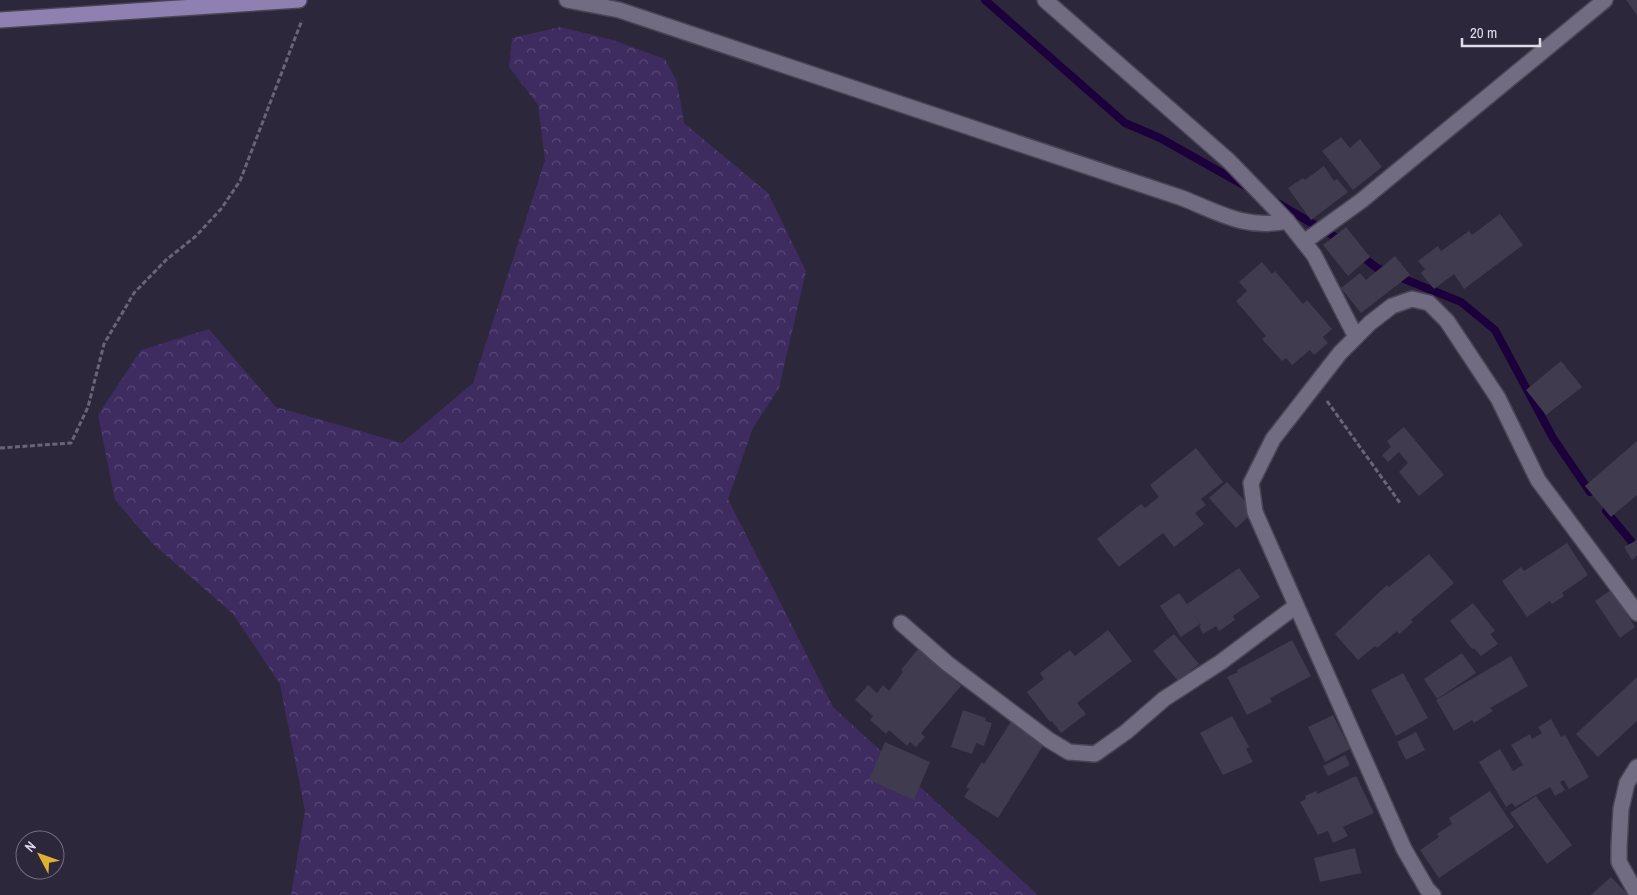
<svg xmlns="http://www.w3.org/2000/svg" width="1637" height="895" font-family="'Archivo Narrow',sans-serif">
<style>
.forest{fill:url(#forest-crowns)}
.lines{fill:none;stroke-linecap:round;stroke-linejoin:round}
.stream{stroke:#1b003b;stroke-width:8}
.building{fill:#413b50}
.street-casing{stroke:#4a4556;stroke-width:18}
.primary-casing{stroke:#4a4556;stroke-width:18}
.path{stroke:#696476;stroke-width:3;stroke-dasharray:5 2.5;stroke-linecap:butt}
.street{stroke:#726c83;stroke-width:15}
.primary{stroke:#8e80b0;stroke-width:15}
</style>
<defs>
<pattern id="forest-crowns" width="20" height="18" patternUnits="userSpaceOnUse" patternTransform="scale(1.25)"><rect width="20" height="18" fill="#3e2b60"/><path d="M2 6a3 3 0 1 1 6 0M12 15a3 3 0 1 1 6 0" fill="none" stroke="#594977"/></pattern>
</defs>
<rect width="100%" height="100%" fill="#2d273b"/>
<polygon class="forest" points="560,27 613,40 665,59 677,82 684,123 768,193 806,271 779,388 753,428 728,499 833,707 1038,895 291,895 305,811 280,684 233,614 152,543 115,500 98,415 141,350 209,329 276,407 402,443 473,383 545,160 538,105 509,67 512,38"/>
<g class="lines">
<g class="stream">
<polyline points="985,0 1125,123 1160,138 1247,187"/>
<polyline points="1274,201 1342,241"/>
<polyline points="1359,254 1377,268 1461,302 1495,330 1553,438 1590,492"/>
<polyline points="1606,511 1631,541 1637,553"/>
</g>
</g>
<g class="building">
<polygon points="1626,0 1637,0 1637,15"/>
<polygon points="1341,137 1350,148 1360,139 1382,167 1353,190 1322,151"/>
<polygon points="1324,166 1334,181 1337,179 1348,192 1311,220 1288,188 1303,178 1305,180"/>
<polygon points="1500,214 1523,245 1464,289 1454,274 1434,289 1421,273 1425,269 1418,261 1438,246 1441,251 1469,231 1472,235"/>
<polygon points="1346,227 1370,257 1348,276 1323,245"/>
<polygon points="1395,256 1410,275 1361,313 1341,288 1360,273 1366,280"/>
<polygon points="1262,262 1272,274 1275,271 1303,304 1307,300 1332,329 1323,337 1328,343 1314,355 1310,350 1292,365 1286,358 1282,361 1262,339 1266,336 1236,301 1247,291 1239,282"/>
<polygon points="1561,361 1582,387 1546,415 1526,390"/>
<polygon points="1404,427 1444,475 1419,496 1399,472 1408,463 1399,452 1388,462 1382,455 1391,447 1387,441"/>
<polygon points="1637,441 1637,495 1611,517 1585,486"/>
<polygon points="1196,448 1223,482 1201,499 1206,505 1195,513 1204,524 1174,547 1163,533 1119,567 1097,539 1141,504 1145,508 1159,497 1150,485"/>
<polygon points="1227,482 1245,501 1249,516 1236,528 1209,498"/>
<polygon points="1637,540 1637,556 1632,560 1624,547"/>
<polygon points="1567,543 1588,575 1562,593 1564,596 1552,604 1550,601 1527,617 1502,581 1521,567 1524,571"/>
<polygon points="1429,554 1454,583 1411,620 1413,622 1399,634 1397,631 1377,648 1375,646 1358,660 1335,634 1387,585 1389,587"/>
<polygon points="1239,568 1260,597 1233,616 1235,620 1219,631 1216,626 1203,634 1199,626 1201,625 1192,612 1200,624 1181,637 1160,606 1179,593 1187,604"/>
<polygon points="1611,590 1635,627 1620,638 1595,601"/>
<polygon points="1473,603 1495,631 1490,634 1498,644 1481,656 1474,648 1472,649 1450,621"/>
<polygon points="1108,630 1132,661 1077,703 1086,714 1061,733 1052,721 1050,722 1027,692 1044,679 1040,673 1070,650 1075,656"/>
<polygon points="1174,634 1199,664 1178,681 1153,651"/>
<polygon points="1292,640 1311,676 1270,698 1272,702 1247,715 1227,677 1238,672 1237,670"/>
<polygon points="918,649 961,686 921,733 925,737 916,747 910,742 907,746 889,730 886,734 870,720 873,716 855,700 868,685 877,693 883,685 889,691 903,672 901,670"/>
<polygon points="1462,653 1476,673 1437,699 1424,679"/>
<polygon points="1511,656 1528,686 1490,708 1493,711 1474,723 1472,720 1454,731 1436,700"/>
<polygon points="1403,673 1428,718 1396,736 1371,690"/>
<polygon points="1637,677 1637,721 1598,757 1576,734"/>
<polygon points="963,710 986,718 985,721 992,723 984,746 976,743 972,754 951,747"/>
<polygon points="1333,715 1350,749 1325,762 1308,727"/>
<polygon points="1232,716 1249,747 1246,749 1253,762 1223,775 1200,733"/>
<polygon points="1551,719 1561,737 1565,735 1589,777 1569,789 1564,780 1560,782 1565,790 1555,796 1550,787 1515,807 1512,803 1506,807 1479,762 1500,749 1513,771 1523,765 1511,745 1530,734 1532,739 1542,733 1538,727"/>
<polygon points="1012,720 1046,741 998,818 964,797 969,789 966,787 982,762 984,764"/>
<polygon points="1416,732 1425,750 1406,760 1397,742"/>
<polygon points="885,742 930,762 914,800 869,780"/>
<polygon points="1345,755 1350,765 1328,776 1323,766"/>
<polygon points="1356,776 1374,813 1343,827 1348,836 1333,843 1328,831 1318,835 1300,802 1306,799 1305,796 1316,791 1317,794"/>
<polygon points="1490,791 1514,827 1439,878 1420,850 1439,837 1437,834 1452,824 1449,818"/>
<polygon points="1536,796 1572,845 1547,864 1510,813"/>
<polygon points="1355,848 1361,873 1320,882 1314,858"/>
<polygon points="1611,877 1628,895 1591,895"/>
</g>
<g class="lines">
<defs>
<g id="street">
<path d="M567 0 619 10 1182 198C1220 213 1246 230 1287 221"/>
<polyline points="1045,0 1229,161 1287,221 1314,255 1356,337"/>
<polyline points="1304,242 1361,201 1605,0"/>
<polyline points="901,623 948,664 1049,740 1069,752 1095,754 1126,732 1164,699 1221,662 1296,606"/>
<polyline points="1637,767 1627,783 1621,809 1619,846 1619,862 1637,894"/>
<polyline points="1433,895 1427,889 1404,849 1255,512 1251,483 1273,439 1340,353 1370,323 1392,306 1412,299 1429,303 1447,321 1498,398 1538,480 1637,613"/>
</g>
<polyline id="primary" points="0,20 299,0"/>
</defs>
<use href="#street" class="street-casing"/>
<use href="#primary" class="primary-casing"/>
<g class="path">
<polyline points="1327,401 1400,503"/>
<polyline points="0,448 71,443 88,407 104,344 134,293 166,260 196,236 221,209 240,181 302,20"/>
</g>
<use href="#street" class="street"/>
<use href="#primary" class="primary"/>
</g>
<g transform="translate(40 855) rotate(311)"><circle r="24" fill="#2d273b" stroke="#746f81"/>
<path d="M0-4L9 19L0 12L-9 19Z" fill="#deb133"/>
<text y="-8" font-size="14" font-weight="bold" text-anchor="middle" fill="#dfdce9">N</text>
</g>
<path d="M1462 38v8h78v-8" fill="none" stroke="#dfdce9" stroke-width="2.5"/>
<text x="1470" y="38" font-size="15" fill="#dfdce9" stroke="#2d273b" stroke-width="4" paint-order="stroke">20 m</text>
</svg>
